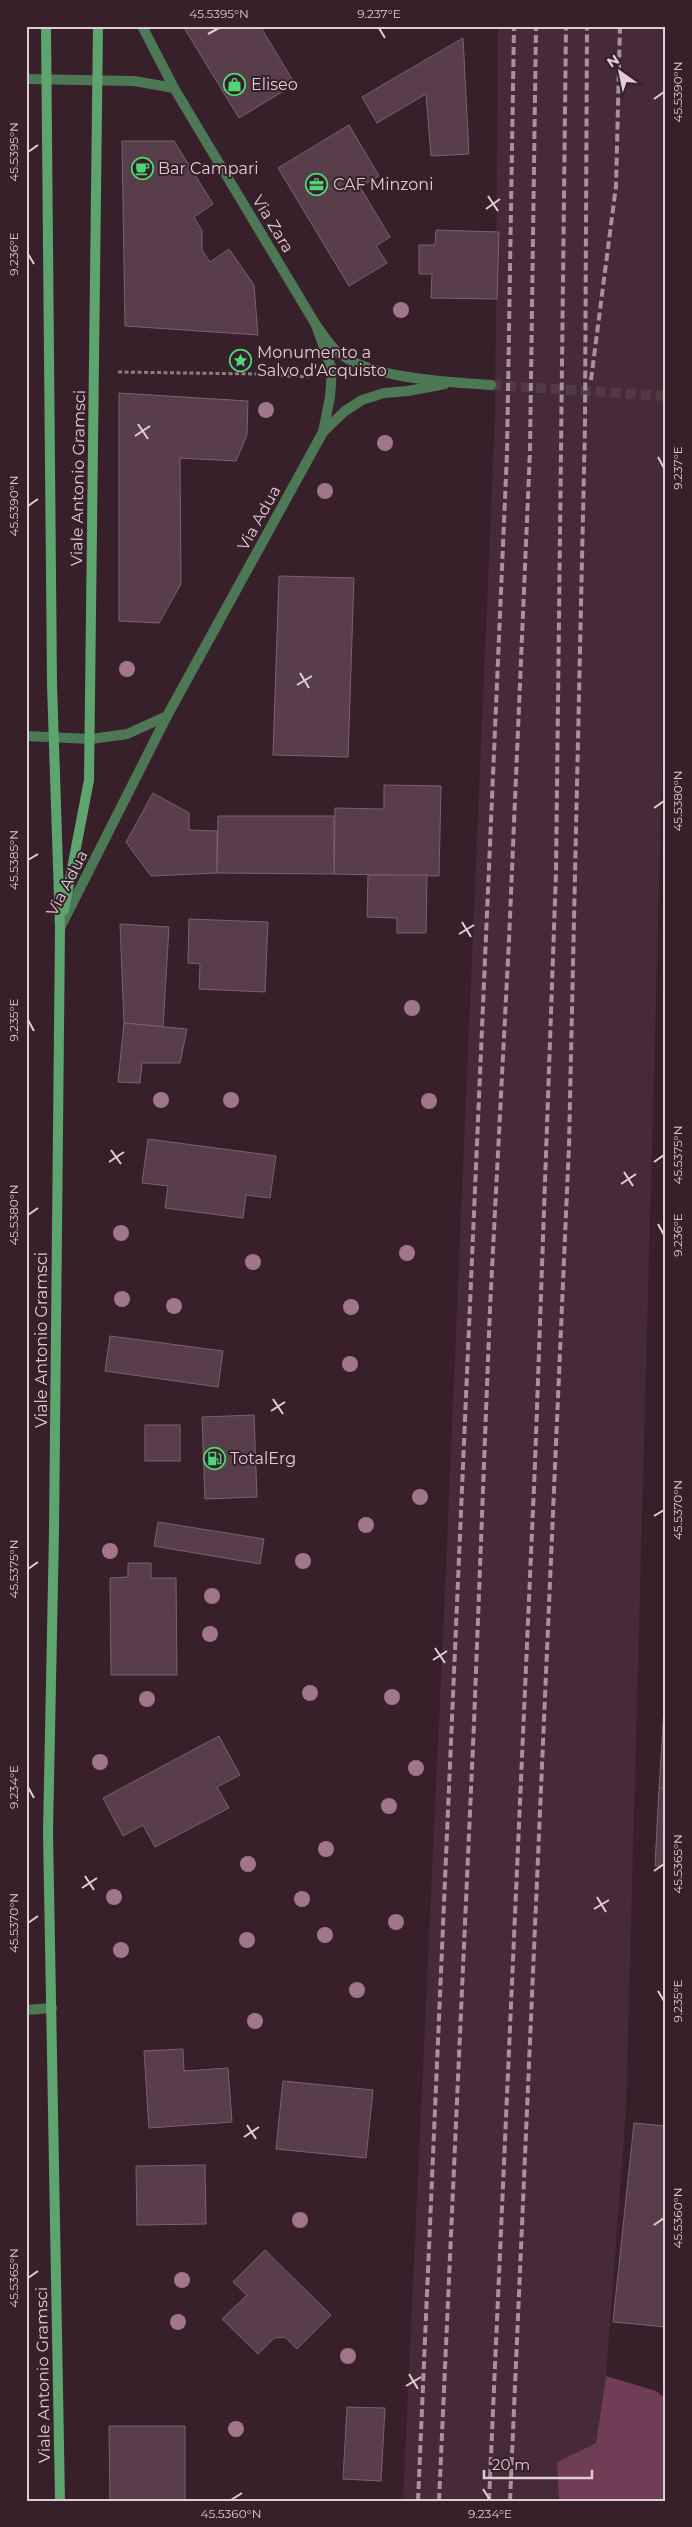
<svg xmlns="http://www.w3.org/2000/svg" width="692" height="2527" font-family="Montserrat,sans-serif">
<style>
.built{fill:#462a38}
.green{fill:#703d56}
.building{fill:#583e4a;stroke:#7d616d}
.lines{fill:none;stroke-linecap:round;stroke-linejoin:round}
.minor-tunnel{stroke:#513a44;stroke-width:10;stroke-dasharray:10 5;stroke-linecap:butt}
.path{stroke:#8f7b84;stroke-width:3;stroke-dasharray:4 2.5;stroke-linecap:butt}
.service{stroke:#4d7856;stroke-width:10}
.minor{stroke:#4d7856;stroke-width:10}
.secondary{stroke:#5ea46e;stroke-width:10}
.rail{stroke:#a5929a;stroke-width:4;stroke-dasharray:8 4;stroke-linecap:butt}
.tree{fill:#a2768a}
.ticks{fill:none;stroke:#dfcfd5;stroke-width:2}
.labels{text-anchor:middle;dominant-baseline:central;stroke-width:4;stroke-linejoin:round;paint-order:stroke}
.poi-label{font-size:16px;fill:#dfcfd5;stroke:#38202b;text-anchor:start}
.street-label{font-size:16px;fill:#dfcfd5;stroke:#38202b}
.neatline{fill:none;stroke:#dfcfd5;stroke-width:2}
.ticks-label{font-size:12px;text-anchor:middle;fill:#dfcfd5}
</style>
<rect width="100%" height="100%" fill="#38202b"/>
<polygon class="built" points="498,26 666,26 666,627 626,2110 606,2376 596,2443 557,2462 559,2501 403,2501 445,1591 495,417"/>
<polygon class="green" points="606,2376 656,2391 666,2399 666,2501 559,2501 557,2462 596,2443"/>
<g class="building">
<polygon points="183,26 260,26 295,84 239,118"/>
<polygon points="463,38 469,154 431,156 426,94 377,123 362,97"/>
<polygon points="349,125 379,176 360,187 390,237 376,246 387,263 349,286 278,168"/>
<polygon points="122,141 174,141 213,204 194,217 202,231 202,250 210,262 229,249 254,285 258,335 125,326"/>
<polygon points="436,230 499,232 497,299 431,298 432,274 419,274 419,245 435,245"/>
<polygon points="119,393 248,401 247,435 236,461 180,458 181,584 159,623 119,621"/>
<polygon points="279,576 354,578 348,757 273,755"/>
<polygon points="384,785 441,786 439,876 334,874 335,808 384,809"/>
<polygon points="153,793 189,813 189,830 217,831 217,873 151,876 126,842"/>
<polygon points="218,816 334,816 334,874 217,873"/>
<polygon points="368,875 427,875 426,933 397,933 397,918 367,917"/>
<polygon points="189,919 268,922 265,992 199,989 200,964 188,963"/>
<polygon points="120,924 169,927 163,1027 124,1023"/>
<polygon points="124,1023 187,1029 180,1063 142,1063 140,1083 118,1082"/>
<polygon points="148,1139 276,1156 270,1198 246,1195 243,1218 165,1208 168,1186 142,1183"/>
<polygon points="110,1336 223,1351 218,1387 105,1371"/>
<polygon points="254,1415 257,1497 205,1499 202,1417"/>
<rect x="145" y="1425" width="35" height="36"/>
<polygon points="158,1522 264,1539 260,1564 154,1546"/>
<polygon points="128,1563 151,1563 151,1578 176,1578 177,1675 111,1675 110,1578 128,1577"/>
<polygon points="666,1666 666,1743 662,1743"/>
<polygon points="219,1736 240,1775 217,1787 229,1808 155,1847 143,1825 123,1836 103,1798"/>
<polygon points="662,1743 666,1743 666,1788 659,1788"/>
<polygon points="659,1788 666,1788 666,1866 655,1866"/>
<polygon points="183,2049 184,2071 228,2068 232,2122 149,2128 144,2051"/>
<polygon points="283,2081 373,2090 366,2158 276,2149"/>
<polygon points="634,2123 666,2126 666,2327 613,2322"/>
<polygon points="205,2165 206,2224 137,2225 136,2166"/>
<polygon points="265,2250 331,2315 297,2349 285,2337 274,2338 258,2354 222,2319 247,2295 233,2282"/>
<polygon points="347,2407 385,2408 381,2481 343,2479"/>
<polygon points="109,2426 185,2426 185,2501 110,2501"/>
</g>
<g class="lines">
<polyline class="minor-tunnel" points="491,385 666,396"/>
<g class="path">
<polyline points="118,372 257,374 309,377"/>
<polyline points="26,2478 26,2501"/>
</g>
<polyline class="service" points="26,2010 52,2008"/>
<g class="minor">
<path d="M142 26 174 88 316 325C323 334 331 348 340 354 375 379 448 382 491 385"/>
<polyline points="26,79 134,81 174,88"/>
<polyline points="323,432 345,411 362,400 384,393 408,391 445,384"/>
<polyline points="26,736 91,739 127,734 167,716"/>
<polyline points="60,928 167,716 323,432 330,397 332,370 316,325"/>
</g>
<g class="secondary">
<polyline points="46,26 52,684 60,928 54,1532 48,1832 60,2501"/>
<polyline points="64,910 89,780 98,26"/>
</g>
<g class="rail">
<polyline points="591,380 616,186 620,26"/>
<polyline points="418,2501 507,453 514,26"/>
<polyline points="439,2501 474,1723 490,1308 509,940 530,450 536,26"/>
<polyline points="489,2501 535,1464 556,872 566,26"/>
<polyline points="510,2501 569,1145 585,425 587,26"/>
</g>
</g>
<g class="tree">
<circle cx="401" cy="310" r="8"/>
<circle cx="266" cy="410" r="8"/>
<circle cx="385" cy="443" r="8"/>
<circle cx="325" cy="491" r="8"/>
<circle cx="127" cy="669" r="8"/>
<circle cx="412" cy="1008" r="8"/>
<circle cx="161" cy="1100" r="8"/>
<circle cx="231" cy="1100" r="8"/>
<circle cx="429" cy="1101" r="8"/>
<circle cx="121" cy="1233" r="8"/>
<circle cx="407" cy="1253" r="8"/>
<circle cx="253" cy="1262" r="8"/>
<circle cx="122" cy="1299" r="8"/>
<circle cx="174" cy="1306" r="8"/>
<circle cx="351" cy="1307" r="8"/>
<circle cx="350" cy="1364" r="8"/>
<circle cx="420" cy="1497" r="8"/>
<circle cx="366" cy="1525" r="8"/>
<circle cx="110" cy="1551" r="8"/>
<circle cx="303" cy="1561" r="8"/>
<circle cx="212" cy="1596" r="8"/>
<circle cx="210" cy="1634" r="8"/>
<circle cx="310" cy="1693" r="8"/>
<circle cx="392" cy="1697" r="8"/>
<circle cx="147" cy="1699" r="8"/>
<circle cx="100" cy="1762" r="8"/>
<circle cx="416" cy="1768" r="8"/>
<circle cx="389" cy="1806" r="8"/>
<circle cx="326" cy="1849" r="8"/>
<circle cx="248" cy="1864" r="8"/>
<circle cx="114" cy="1897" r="8"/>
<circle cx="302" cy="1899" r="8"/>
<circle cx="396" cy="1922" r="8"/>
<circle cx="325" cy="1935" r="8"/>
<circle cx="247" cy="1940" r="8"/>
<circle cx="121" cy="1950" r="8"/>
<circle cx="357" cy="1990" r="8"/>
<circle cx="255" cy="2021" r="8"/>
<circle cx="300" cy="2220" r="8"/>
<circle cx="182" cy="2280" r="8"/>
<circle cx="178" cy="2322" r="8"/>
<circle cx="348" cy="2356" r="8"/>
<circle cx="236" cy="2429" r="8"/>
</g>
<path class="ticks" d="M379 28 385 38M208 34 219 28M654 99 664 92M28 152 38 145M488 196 498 211M486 209 500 199M28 254 34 264M138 424 148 439M135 436 150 426M658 457 664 468M28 506 38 499M300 673 309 688M297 685 312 676M654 808 664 801M28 860 38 854M462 922 471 937M459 934 474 925M28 1020 34 1031M111 1150 121 1164M109 1162 124 1152M654 1162 664 1155M624 1172 633 1186M621 1184 636 1174M28 1215 38 1208M658 1224 664 1235M273 1399 283 1414M271 1411 285 1402M654 1516 664 1510M28 1569 38 1562M435 1648 445 1663M433 1660 447 1651M28 1787 34 1798M654 1871 664 1864M85 1876 94 1890M82 1888 97 1878M597 1897 606 1912M594 1909 609 1900M28 1923 38 1916M658 1991 664 2001M247 2125 256 2139M244 2137 259 2127M654 2225 664 2218M28 2278 38 2271M409 2374 418 2389M406 2386 421 2377M483 2489 490 2500M231 2500 242 2493"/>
<defs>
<symbol id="shop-ring" viewBox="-11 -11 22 22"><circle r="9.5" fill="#38202b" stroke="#4dd676" stroke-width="1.5"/><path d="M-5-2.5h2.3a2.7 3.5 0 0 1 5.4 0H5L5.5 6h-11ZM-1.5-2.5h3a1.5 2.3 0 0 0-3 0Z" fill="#4dd676"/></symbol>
<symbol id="cafe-ring" viewBox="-11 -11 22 22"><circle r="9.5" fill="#38202b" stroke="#4dd676" stroke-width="1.5"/><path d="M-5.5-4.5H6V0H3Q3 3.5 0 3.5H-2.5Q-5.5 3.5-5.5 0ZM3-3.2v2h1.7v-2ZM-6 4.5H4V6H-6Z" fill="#4dd676"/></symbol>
<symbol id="office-ring" viewBox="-11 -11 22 22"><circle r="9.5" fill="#38202b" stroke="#4dd676" stroke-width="1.5"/><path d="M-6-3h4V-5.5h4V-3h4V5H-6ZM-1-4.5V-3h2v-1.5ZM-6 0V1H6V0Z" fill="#4dd676"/></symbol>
<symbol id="sight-ring" viewBox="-11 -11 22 22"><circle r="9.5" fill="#38202b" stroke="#4dd676" stroke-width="1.5"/><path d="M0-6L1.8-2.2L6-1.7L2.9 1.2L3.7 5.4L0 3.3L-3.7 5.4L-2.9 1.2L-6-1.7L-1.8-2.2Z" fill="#4dd676"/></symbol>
<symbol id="fuel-ring" viewBox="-11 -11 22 22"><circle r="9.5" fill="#38202b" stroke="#4dd676" stroke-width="1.5"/><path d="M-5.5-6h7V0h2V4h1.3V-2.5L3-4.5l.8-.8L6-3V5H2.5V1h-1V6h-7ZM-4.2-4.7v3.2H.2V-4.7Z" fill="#4dd676"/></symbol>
</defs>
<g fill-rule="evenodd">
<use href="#shop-ring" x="222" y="72" width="25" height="25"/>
<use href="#cafe-ring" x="130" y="156" width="25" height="25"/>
<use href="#office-ring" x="304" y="172" width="25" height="25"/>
<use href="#sight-ring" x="228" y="348" width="25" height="25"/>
<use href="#fuel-ring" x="202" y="1446" width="25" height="25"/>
</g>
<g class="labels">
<g class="poi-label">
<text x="251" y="84">Eliseo</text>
<text x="158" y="168">Bar Campari</text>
<text x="333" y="184">CAF Minzoni</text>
<text x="257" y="352">Monumento a<tspan x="257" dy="18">Salvo d'Acquisto</tspan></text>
<text x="230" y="1458">TotalErg</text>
</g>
<g class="street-label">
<text transform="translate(273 224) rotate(59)">Via Zara</text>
<text transform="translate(78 478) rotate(-89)">Viale Antonio Gramsci</text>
<text transform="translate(259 518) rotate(-61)">Via Adua</text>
<text transform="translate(67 883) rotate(-63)">Via Adua</text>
<text transform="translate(41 1340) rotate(-90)">Viale Antonio Gramsci</text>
<text transform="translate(43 2375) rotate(-91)">Viale Antonio Gramsci</text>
</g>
</g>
<rect width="692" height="2527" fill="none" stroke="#38202b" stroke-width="55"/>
<g transform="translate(620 72) rotate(327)" stroke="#38202b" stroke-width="4" paint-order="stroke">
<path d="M0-4L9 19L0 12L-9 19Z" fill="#dfcfd5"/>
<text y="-8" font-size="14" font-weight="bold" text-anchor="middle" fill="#dfcfd5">N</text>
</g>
<path d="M484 2470v8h108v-8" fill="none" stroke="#dfcfd5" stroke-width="2.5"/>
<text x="492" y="2470" font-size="15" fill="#dfcfd5" stroke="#38202b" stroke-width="4" paint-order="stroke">20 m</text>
<rect x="28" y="28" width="636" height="2472" class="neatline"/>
<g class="ticks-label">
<text x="219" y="18">45.5395°N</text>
<text x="379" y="18">9.237°E</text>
<text transform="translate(678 92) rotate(-90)" y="4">45.5390°N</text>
<text transform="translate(14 152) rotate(-90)" y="4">45.5395°N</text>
<text transform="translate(14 254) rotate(-90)" y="4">9.236°E</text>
<text transform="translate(678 468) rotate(-90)" y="4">9.237°E</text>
<text transform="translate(14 506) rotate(-90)" y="4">45.5390°N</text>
<text transform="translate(678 801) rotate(-90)" y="4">45.5380°N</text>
<text transform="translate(14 860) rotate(-90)" y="4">45.5385°N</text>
<text transform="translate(14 1020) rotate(-90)" y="4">9.235°E</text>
<text transform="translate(678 1155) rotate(-90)" y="4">45.5375°N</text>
<text transform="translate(14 1215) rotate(-90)" y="4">45.5380°N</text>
<text transform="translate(678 1235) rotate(-90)" y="4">9.236°E</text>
<text transform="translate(678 1510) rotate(-90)" y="4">45.5370°N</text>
<text transform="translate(14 1569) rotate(-90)" y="4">45.5375°N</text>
<text transform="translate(14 1787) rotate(-90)" y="4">9.234°E</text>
<text transform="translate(678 1864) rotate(-90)" y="4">45.5365°N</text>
<text transform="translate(14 1923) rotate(-90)" y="4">45.5370°N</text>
<text transform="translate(678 2001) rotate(-90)" y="4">9.235°E</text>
<text transform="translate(678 2218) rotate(-90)" y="4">45.5360°N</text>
<text transform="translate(14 2278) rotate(-90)" y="4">45.5365°N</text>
<text x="231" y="2518">45.5360°N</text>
<text x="490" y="2518">9.234°E</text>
</g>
</svg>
